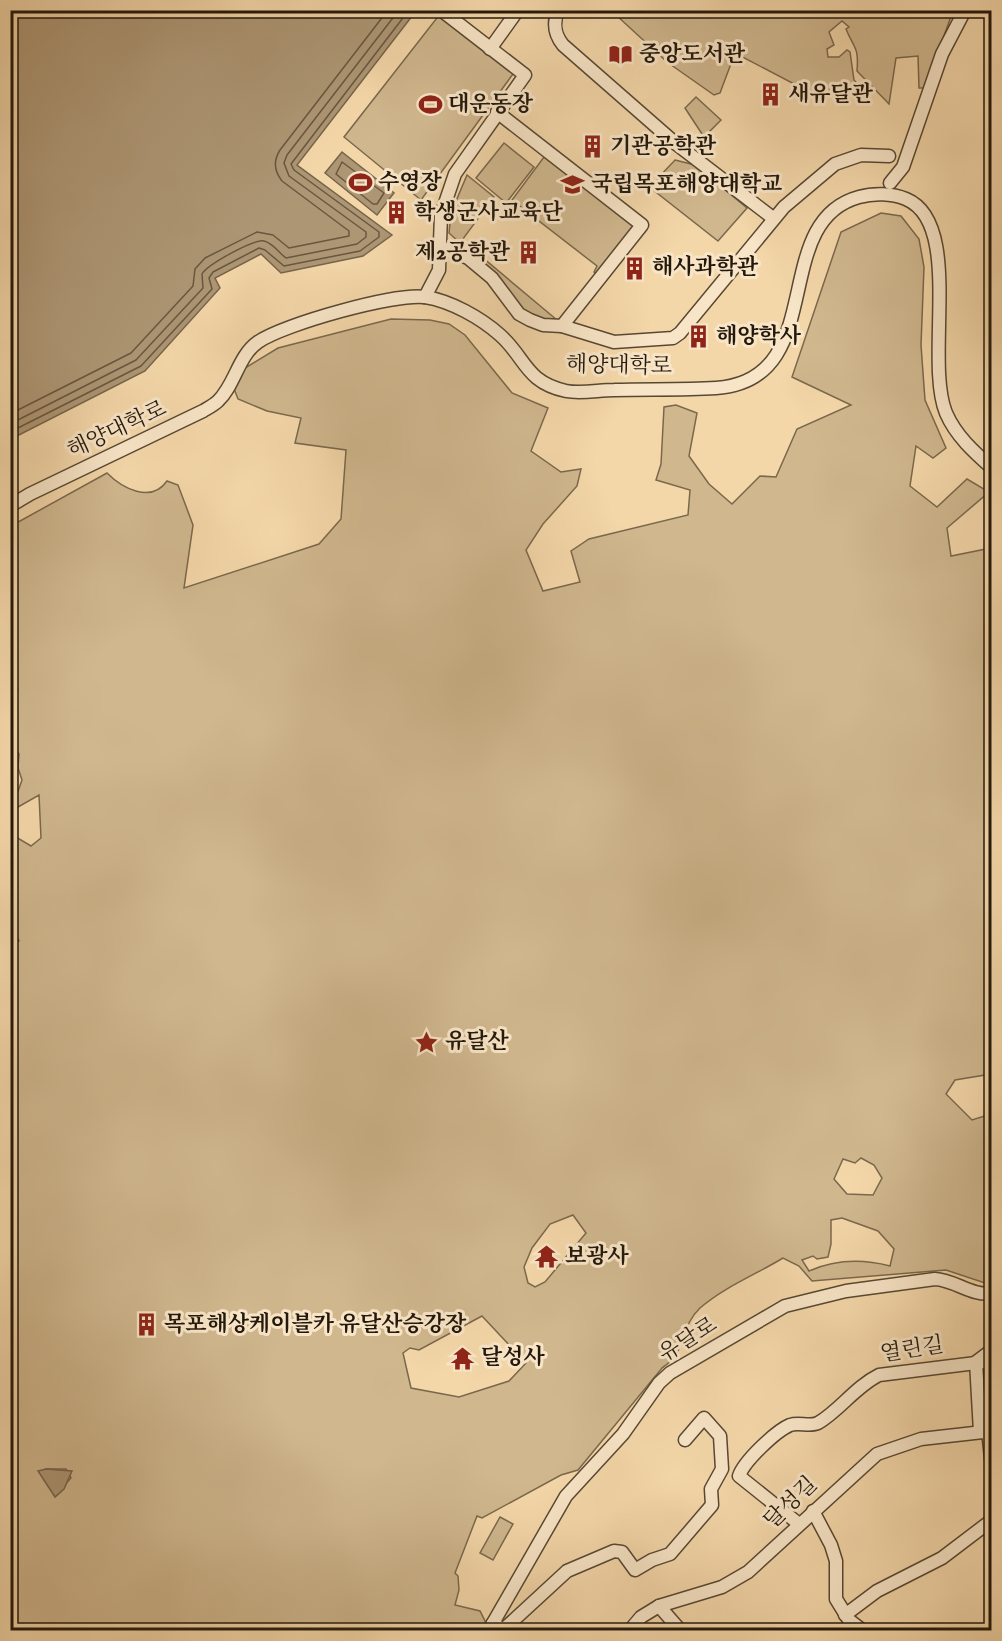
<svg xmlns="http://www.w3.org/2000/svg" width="1002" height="1641" font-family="'IM FELL English','Noto Serif KR',serif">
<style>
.green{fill:#d0b78e;stroke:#7a684d;stroke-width:1.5;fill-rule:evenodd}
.water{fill:#ad9674;stroke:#76644a;stroke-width:1.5}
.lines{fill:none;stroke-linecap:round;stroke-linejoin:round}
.shore{stroke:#685740;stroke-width:1.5}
.minor-casing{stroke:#574833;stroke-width:15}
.minor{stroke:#f8e5c7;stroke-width:12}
.labels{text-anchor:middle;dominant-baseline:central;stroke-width:6;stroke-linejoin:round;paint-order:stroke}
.poi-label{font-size:22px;font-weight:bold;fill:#23180c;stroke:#f8e5c7;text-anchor:start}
.street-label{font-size:22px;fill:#23180c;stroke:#f8e5c7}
</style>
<rect width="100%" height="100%" fill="#f4d7a9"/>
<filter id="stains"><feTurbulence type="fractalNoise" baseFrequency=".00333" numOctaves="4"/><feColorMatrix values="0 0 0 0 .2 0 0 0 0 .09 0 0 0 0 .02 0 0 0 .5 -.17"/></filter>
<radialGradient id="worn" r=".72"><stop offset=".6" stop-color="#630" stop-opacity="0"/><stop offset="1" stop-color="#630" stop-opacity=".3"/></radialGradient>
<g class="green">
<path d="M616 11H953L925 88H919L918 56 896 58 889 104 857 71C859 46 854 49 846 29L849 27 842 21 829 32 834 45 827 49 828 57H839L847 50 850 52 854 80 867 95 831 90 815 95 735 53 720 93 714 95 667 62 616 15Z"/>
<polygon points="440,14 513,74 421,200 344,137"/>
<polygon points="696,97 721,120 704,137 685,108"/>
<polygon points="504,143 534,167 506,203 476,178"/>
<polygon points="544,157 635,227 598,275 594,272 597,266 512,200"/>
<polygon points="675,160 695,165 747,208 718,241 652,189 659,177"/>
<polygon points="467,175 494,197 460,243 449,233 451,213"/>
<path d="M881 213 901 216 919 239 924 267 921 345 925 400 946 448 933 458 916 446 910 486 937 507 967 479 989 492 947 528 951 556 991 548V1074L955 1080 946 1094 972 1120 991 1114V1285L946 1270 812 1281 799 1266 783 1258C757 1274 724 1287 700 1308 679 1328 688 1351 662 1368L578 1470 561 1475 482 1518 477 1516 455 1573 458 1576 459 1590 455 1605 480 1611 486 1623 480 1630H25L10 1623V946L19 941 16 934 11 931V834L31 846 41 838 39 795 11 811 22 780 18 768 19 754 10 741 11 701 18 689 10 676 11 526 107 473C122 488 151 504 167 481L178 485 193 525 184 588 319 544 341 519 346 450 295 443 301 418 267 411 238 399 231 381 240 371 278 348 391 319 430 320 449 324 465 335 512 393 548 408 531 451 561 472 581 469 577 486 543 524 526 550 543 591 580 582 571 551 589 539 688 515 690 490 656 480 661 464 664 407 676 405 697 413 689 456 709 484 732 504 760 476 776 477 797 429 851 405 792 377 841 232ZM861 1158 874 1165 882 1178 873 1195 847 1194 834 1179 843 1159 855 1163ZM573 1215 586 1233 545 1282 535 1287 528 1283 524 1267 532 1248 550 1224ZM842 1218 878 1231 894 1249 890 1266C863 1259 834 1260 809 1271L802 1260 813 1256 817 1259 828 1257 831 1244V1220ZM482 1316 526 1363 509 1381 459 1397 411 1388 403 1353 410 1348 419 1350ZM46 1469H66L71 1478 55 1496Z"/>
<polygon points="464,242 557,320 557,322 536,318 523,309 459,250"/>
<polygon points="500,1517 513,1524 493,1560 480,1553"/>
</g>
<g class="water">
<polygon points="11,10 416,11 297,165 392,235 363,256 281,273 261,254 215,278 220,288 145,371 11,439"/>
<polygon points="342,152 394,193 377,215 325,173"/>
<polygon points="46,1469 72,1471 64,1489 55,1497 38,1471"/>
</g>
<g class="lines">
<g class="shore">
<polygon points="342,162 384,193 377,204 373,204 336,174"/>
<path d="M10 414 131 353 193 286 195 269 205 258 257 232 273 235 289 248 349 236V231L282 181C274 171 273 161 280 150L388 10"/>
<path d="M10 424 136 360 203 288 202 274C207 265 253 239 264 241 273 243 279 253 286 258L357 244 366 237V232L289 176 284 163 287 155 399 10"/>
<polyline points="10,432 141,366 212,289 209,278 213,272 259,248 265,250 284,266 360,251 379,237 379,232 294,170 291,164 409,10"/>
</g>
<defs>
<g id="minor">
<path d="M558 10C553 23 554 34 563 45L675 143 773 218"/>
<polyline points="490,49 518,10"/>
<polyline points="497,112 642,225 562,326"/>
<polyline points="890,183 903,167 942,54 965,10"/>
<polyline points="438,246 468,258 492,278 519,314 530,320 543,325 562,326 614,342 673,338 680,333 784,207 835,164 861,155 889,156"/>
<polyline points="425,297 439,270 441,215 455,174 525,75 441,10"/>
<path d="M10 506 30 494 203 411C208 408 214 405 218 401 235 385 238 356 258 342 284 324 395 293 425 297 451 301 481 318 500 335 526 358 525 382 566 391 581 394 599 390 614 390 648 389 682 390 716 388 831 380 767 222 859 197 873 193 892 193 906 199 964 223 924 359 946 413 956 436 974 452 992 468"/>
<polyline points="988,1431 992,1467"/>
<polyline points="980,1432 976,1362 992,1350"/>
<polyline points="813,1511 831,1545 836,1561 836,1599 849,1620 862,1630"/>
<path d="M799 1524 739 1476C744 1461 776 1431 790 1425 799 1422 810 1427 818 1423 839 1411 855 1387 879 1375L992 1361"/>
<polyline points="659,1606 680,1630"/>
<polyline points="845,1615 877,1591 942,1558 992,1520"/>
<polyline points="493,1623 503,1630 567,1571 614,1551 622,1552 635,1570 652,1560 670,1554 712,1505 711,1489 722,1469 720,1436 704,1418 685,1440"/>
<path d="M489 1630 566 1496 623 1434 659 1383 670 1373 785 1306 846 1291 935 1279C955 1280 973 1297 992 1293"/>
<polyline points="630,1630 641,1617 659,1606 722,1587 748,1572 877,1454 921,1439 992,1431"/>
</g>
</defs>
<use href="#minor" class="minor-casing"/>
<use href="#minor" class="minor"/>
</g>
<defs>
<symbol id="library-bare" viewBox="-9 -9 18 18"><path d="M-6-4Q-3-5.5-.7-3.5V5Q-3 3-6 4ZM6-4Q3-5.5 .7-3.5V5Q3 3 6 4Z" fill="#8f2418" stroke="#f8e5c7" stroke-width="2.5" paint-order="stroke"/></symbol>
<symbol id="building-bare" viewBox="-9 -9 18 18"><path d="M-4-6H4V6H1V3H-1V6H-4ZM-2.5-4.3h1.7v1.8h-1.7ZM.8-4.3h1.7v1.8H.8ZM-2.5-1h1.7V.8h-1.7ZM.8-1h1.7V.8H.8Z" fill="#8f2418" stroke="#f8e5c7" stroke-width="2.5" paint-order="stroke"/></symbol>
<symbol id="stadium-bare" viewBox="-9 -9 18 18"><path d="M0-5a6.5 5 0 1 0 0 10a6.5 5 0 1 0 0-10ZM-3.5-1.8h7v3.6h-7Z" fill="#8f2418" stroke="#f8e5c7" stroke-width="2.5" paint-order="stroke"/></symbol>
<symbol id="university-bare" viewBox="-9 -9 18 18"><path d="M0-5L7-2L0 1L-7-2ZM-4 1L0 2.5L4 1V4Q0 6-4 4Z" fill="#8f2418" stroke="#f8e5c7" stroke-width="2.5" paint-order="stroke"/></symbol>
<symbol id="sight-bare" viewBox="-9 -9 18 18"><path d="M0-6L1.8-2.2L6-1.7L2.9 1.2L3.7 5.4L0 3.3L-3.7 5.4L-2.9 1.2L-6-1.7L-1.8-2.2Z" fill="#8f2418" stroke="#f8e5c7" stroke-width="2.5" paint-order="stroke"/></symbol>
<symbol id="temple-bare" viewBox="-9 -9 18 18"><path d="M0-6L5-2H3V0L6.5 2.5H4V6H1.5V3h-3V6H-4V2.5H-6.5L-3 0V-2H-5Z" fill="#8f2418" stroke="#f8e5c7" stroke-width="2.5" paint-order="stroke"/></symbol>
</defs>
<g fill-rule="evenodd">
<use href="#library-bare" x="604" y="38" width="33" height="33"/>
<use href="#building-bare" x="754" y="78" width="33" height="33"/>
<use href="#stadium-bare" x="414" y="88" width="33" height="33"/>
<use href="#building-bare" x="576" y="130" width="33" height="33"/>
<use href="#stadium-bare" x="344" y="166" width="33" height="33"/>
<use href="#university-bare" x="556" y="168" width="33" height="33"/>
<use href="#building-bare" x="380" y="196" width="33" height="33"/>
<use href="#building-bare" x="512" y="236" width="33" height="33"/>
<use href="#building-bare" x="618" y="252" width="33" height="33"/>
<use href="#building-bare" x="682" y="320" width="33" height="33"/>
<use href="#sight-bare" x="410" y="1026" width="33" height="33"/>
<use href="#temple-bare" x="530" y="1240" width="33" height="33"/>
<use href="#building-bare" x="130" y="1308" width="33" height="33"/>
<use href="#temple-bare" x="446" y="1342" width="33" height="33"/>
</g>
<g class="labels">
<g class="poi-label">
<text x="639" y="55">중앙도서관</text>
<text x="788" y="95">새유달관</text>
<text x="448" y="105">대운동장</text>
<text x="610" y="147">기관공학관</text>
<text x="378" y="183">수영장</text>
<text x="591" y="185">국립목포해양대학교</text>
<text x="414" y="213">학생군사교육단</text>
<text x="510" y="253" text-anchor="end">제2공학관</text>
<text x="652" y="268">해사과학관</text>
<text x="716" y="337">해양학사</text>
<text x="445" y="1042">유달산</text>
<text x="565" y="1257">보광사</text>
<text x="164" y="1325">목포해상케이블카 유달산승강장</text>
<text x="481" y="1358">달성사</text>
</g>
<g class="street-label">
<text transform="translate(619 366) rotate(1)">해양대학로</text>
<text transform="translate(117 430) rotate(-25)">해양대학로</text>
<text transform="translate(688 1340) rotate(-32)">유달로</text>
<text transform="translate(912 1350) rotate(-9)">열린길</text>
<text transform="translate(791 1503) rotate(-44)">달성길</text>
</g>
</g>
<rect width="1002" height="1641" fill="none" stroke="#f4d7a9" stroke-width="36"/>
<rect x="12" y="12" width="978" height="1617" fill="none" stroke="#23180c" stroke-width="3"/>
<rect x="18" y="18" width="966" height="1605" fill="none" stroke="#23180c" stroke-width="1.5"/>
<rect width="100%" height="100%" filter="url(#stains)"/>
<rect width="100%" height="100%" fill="url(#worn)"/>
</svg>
